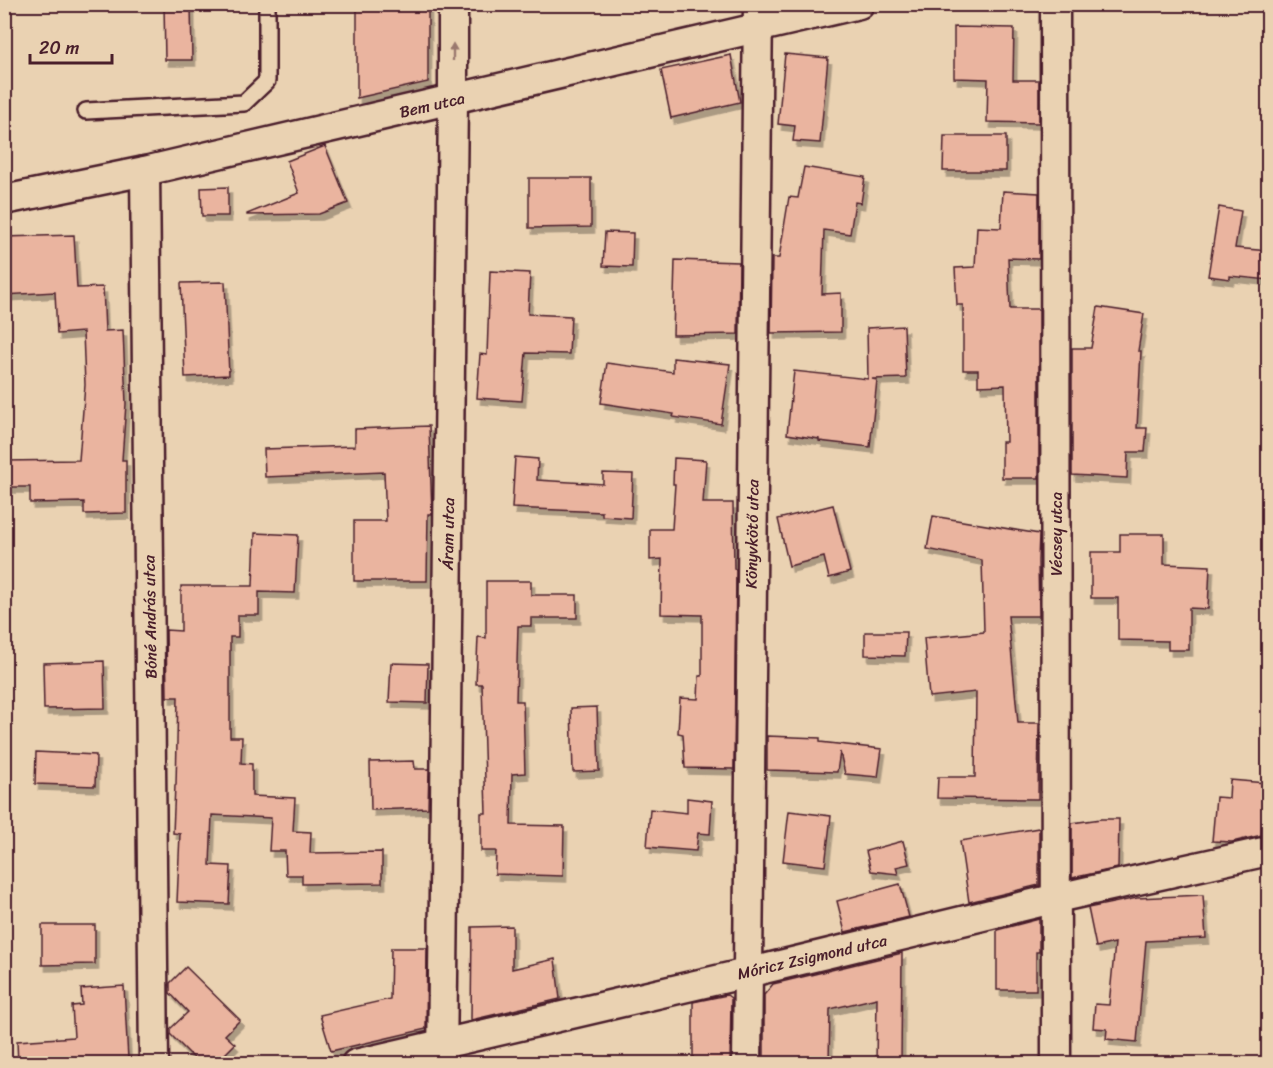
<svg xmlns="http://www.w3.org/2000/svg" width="1273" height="1068" font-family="Sriracha,sans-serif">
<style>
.building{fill:#eab49f;stroke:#4a1f2b;stroke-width:1.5;filter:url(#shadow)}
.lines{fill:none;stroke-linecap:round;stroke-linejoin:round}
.service-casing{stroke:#4a1f2b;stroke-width:20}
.minor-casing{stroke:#4a1f2b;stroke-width:33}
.service{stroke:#ead2b2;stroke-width:15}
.minor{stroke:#ead2b2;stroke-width:28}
.oneway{fill:#9a786e}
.labels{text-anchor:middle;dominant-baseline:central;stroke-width:6;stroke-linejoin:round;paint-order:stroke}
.street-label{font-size:16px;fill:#4a1f2b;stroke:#ead2b2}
</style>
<defs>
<filter id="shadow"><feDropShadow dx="3.5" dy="6" stdDeviation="0" flood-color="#0004"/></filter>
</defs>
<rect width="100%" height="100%" fill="#ead2b2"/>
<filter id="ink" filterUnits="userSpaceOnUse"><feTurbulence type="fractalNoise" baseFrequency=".0167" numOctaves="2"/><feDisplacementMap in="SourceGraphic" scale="12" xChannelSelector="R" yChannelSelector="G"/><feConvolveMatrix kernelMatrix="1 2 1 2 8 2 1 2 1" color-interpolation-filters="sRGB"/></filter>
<g filter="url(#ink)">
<g class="building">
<polygon points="164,4 191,4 192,60 165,60"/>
<polygon points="357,4 428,4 428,82 357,98"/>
<polygon points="954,27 1014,28 1013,80 1039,80 1039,123 987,122 988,79 954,78"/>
<polygon points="785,54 828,58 820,143 793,141 795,126 778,124"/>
<polygon points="731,55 740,102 671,118 661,70"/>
<polygon points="944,136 1006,136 1006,171 943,171"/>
<polygon points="325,146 348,203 319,214 247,215 247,214 299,193 287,161"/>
<polygon points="804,167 865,177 861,203 855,202 850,234 824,230 822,294 841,293 841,332 771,333 772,258 779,258 789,197 798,198"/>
<polygon points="529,178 591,178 591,227 529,228"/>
<polygon points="228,187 228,216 202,216 201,188"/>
<polygon points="1003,191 1039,193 1039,259 1008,258 1010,309 1039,309 1039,478 1002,478 1002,442 1006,442 1005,385 978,386 978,370 963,370 963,305 957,305 955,268 975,267 977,227 1001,228"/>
<polygon points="1219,207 1241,211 1235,248 1269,251 1269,280 1230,276 1230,279 1208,276"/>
<polygon points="605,232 633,233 632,267 603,266"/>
<polygon points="74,235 77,288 103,287 105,331 123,330 126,404 122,460 126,460 126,513 84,514 84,502 30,503 30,487 4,487 4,461 79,460 85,385 83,332 57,334 55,292 4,295 4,237"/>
<polygon points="675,260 739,262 738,334 673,335"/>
<polygon points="490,271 530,273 528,314 571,316 569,354 526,353 522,401 477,398 480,354 487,355"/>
<polygon points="225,282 229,375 185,377 181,283"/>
<polygon points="1098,307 1144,314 1138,351 1141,351 1137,428 1147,428 1145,452 1128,452 1127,478 1072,475 1072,348 1091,348"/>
<polygon points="904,326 906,378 872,379 877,380 870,447 819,441 819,439 787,434 794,371 868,379 867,328"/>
<polygon points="673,358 730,364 721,424 673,417 674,414 601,403 607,363 673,372"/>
<polygon points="429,426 432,514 428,514 427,581 354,581 354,521 386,521 384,472 265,477 264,449 355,446 355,429"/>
<polygon points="515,457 538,459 537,480 603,484 603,473 633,474 631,518 602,516 602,512 512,508"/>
<polygon points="674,458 706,460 703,503 733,503 734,569 736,569 734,769 685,768 683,734 678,733 680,698 698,699 699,676 702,676 702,615 661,614 662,559 650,560 650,529 672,529 675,484 673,484"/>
<polygon points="833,505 850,572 829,578 824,557 789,566 778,519"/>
<polygon points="933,516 1039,534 1038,561 1039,616 1008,616 1018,723 1039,723 1038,799 937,798 938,777 975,777 976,692 929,697 924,638 984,632 982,560 927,549"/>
<polygon points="255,533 298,535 295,593 259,592 259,615 238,615 238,637 230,637 230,737 242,737 241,763 252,764 252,796 295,798 293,831 311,832 310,853 382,852 382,883 302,884 302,875 286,875 285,851 269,851 271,818 212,815 210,865 231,866 229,904 177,902 180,834 173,833 175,785 176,785 178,697 167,697 166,630 181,631 181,586 253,586"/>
<polygon points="1120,534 1164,534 1164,564 1210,566 1208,609 1189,608 1189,650 1168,650 1168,641 1118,640 1118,598 1091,598 1091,552 1120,552"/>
<polygon points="486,581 531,581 531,595 577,595 577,618 531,618 531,626 518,626 516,701 523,701 525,773 512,774 511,825 564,826 563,876 495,874 496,851 481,851 481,813 486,813 482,684 476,684 478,637 486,638"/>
<polygon points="865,632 906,632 905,656 865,655"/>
<polygon points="104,661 105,708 44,709 43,663"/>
<polygon points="391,663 428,664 427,703 389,702"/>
<polygon points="597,707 599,771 573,772 571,708"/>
<polygon points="767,736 820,738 820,742 882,749 878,777 845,774 840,752 837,772 767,770"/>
<polygon points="36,752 96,755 95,786 35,784"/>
<polygon points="414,761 415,769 429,769 428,808 371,810 370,762"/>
<polygon points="1230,780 1266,783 1262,835 1232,842 1212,841 1216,797 1229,798"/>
<polygon points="687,798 712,801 710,834 698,833 696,851 647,847 650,809 687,813"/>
<polygon points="789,811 831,816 825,866 783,861"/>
<polygon points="1101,819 1119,819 1118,868 1072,878 1072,823"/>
<polygon points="1039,828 1039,885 969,902 960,841"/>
<polygon points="903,841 909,864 896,867 898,874 871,871 866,851"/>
<polygon points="900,884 909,917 845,932 837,901"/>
<polygon points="1203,895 1206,938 1146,941 1137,1042 1106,1039 1107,1029 1093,1028 1095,1004 1109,1005 1115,943 1096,947 1088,908 1137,898"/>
<polygon points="1039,919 1039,952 1036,952 1036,990 997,990 997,930"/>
<polygon points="42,925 95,925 95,964 42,965"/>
<polygon points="512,926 512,969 555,959 560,999 471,1020 472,927"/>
<polygon points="391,948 427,948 426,1029 331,1051 320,1015 390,999"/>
<polygon points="902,953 901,1064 876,1064 877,998 830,1009 829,1064 764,1064 764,995 773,984"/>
<polygon points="186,967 240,1020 225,1035 235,1044 215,1064 200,1064 170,1034 170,1029 188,1012 170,993 170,983"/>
<polygon points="124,986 128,1059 58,1064 18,1064 17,1041 74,1037 72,1006 82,1005 81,989"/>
<polygon points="727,995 731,998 730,1064 693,1064 693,1002"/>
</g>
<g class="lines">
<defs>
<polyline id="service" points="86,111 244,103 267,81 267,4"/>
<g id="minor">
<polyline points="1055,4 1056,1064"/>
<polyline points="145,171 154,1064"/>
<polyline points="4,200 145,171 859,4"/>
<polyline points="356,1064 747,973 1057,898 1268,851"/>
<polyline points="442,1064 453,100 453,4"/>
<polyline points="747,1064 758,4"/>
</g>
</defs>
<use href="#service" class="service-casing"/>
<use href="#minor" class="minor-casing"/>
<use href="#service" class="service"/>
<use href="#minor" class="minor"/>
</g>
<defs><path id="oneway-solid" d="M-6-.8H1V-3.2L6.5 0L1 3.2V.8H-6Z" transform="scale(1.5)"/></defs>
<use class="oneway" href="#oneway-solid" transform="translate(453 52) rotate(-90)"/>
</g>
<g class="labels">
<g class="street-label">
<text transform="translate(432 105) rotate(-13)">Bem utca</text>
<text transform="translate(448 534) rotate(-89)">Áram utca</text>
<text transform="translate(752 534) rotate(-89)">Könyvkötő utca</text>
<text transform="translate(1056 534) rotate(-90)">Vécsey utca</text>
<text transform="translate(150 617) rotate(-91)">Bóné András utca</text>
<text transform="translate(812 957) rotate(-13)">Móricz Zsigmond utca</text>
</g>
</g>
<rect width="1273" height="1068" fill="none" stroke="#ead2b2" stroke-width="24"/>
<rect x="12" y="12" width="1249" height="1044" fill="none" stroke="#4a1f2b" stroke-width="2" filter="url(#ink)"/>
<path d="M30 54v9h82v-9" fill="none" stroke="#4a1f2b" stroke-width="3"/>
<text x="39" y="54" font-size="18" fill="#4a1f2b" stroke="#ead2b2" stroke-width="4.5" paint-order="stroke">20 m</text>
</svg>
